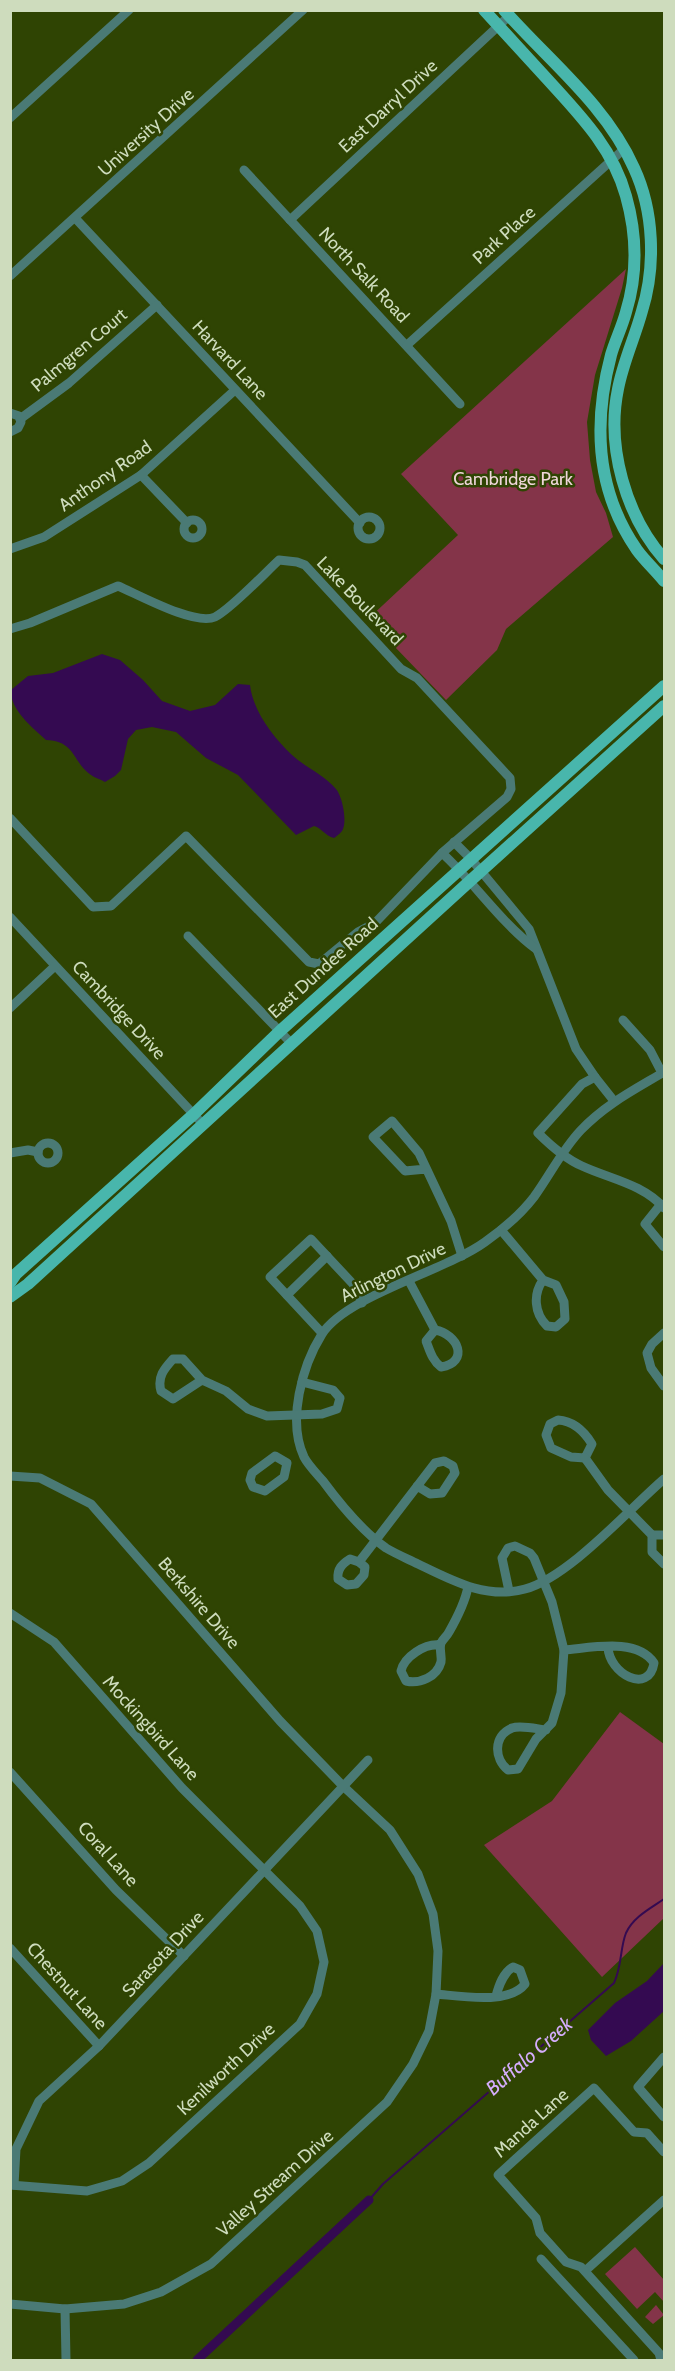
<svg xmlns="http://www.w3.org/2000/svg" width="675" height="2371" font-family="Cabin,sans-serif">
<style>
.green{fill:#843449}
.water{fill:#340a51}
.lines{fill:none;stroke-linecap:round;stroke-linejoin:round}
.stream{stroke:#340a51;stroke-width:2}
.canal{stroke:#340a51;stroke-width:9}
.minor{stroke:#4a7a75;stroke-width:9}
.major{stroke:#48b6ac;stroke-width:12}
.labels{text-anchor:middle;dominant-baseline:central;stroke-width:5;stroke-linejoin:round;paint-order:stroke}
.street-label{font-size:18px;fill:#cedcbd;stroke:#2f4403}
.park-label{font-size:18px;fill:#f0d6da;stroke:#2f4403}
.water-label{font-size:20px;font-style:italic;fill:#d5adfd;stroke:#2f4403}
</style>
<rect width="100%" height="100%" fill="#2f4403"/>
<g class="green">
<polygon points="626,269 622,288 595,375 587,422 590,460 596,492 606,513 613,537 506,629 497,650 446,700 368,619 458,535 401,474"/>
<polygon points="620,1712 664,1744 664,1918 602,1977 484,1845 552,1801"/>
<polygon points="635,2247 664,2280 664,2302 655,2292 637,2309 605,2274"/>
<polygon points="656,2305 664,2315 653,2324 645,2317"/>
</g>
<g class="water">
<path d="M102 654 120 660 143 680 162 701 190 711 215 705 238 684 250 685C253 711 273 737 292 755 305 767 324 775 336 789 342 796 347 819 343 829 342 832 337 836 334 838 325 836 322 828 314 826L296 835 238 775 206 758 176 732 152 727 136 730 128 739 121 770 115 776 105 782C100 779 95 778 91 775 72 762 76 741 46 740 32 727 10 710 11 690L28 676 53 673Z"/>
<polygon points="664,1963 664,2011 631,2041 606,2056 591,2040 588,2030 615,2003 647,1981"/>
</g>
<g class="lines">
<path class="stream" d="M369 2200 383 2184 614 1983C622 1966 620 1948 626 1933 633 1917 651 1908 664 1899"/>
<polyline class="canal" points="197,2360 369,2200"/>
<g class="minor">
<polyline points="10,118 129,10"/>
<polyline points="244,170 460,404"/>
<polyline points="76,219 360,523"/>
<polyline points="290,220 509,16"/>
<polyline points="10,276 303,10"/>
<polyline points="407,345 624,149"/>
<polyline points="10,413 19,416 21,422 18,428 10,432"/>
<polyline points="20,419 69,383 157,305"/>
<polyline points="141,475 187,523"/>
<circle cx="369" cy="528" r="11"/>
<circle cx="193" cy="529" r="9"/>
<polyline points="10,549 44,537 141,475 235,390"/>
<path d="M10 629 30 623 118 586C139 595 195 626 215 617 230 610 265 573 279 560L297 562 305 565 401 669 417 678 510 778 511 789 507 797 442 853 375 923 358 932 319 964 309 962 186 836 111 906 93 907 10 818"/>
<polyline points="454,842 471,859 529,929 576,1049 595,1077 614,1101"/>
<path d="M442 853C475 883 500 922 536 949"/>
<polyline points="10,917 198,1119"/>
<polyline points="188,936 292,1044"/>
<polyline points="10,1008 55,966"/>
<polyline points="623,1020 650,1050 662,1073"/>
<path d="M664 1072C634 1090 606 1104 581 1130 562 1150 550 1175 534 1197 521 1214 502 1230 485 1242 445 1271 346 1296 322 1334 302 1366 287 1421 304 1457 308 1465 317 1474 323 1481 340 1504 362 1531 386 1548 396 1554 408 1559 418 1564 451 1580 487 1600 525 1589 569 1577 628 1510 664 1479"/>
<path d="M595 1077 582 1084 538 1133C551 1146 566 1159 582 1166 610 1179 643 1184 664 1208"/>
<circle cx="48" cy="1153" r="10"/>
<polyline points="10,1153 28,1150 38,1152"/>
<polyline points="426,1169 405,1171 373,1137 392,1121 419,1153 451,1221 462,1256"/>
<polyline points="661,1204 645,1224 664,1247"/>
<path d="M501 1230 543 1280 556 1285 564 1302 565 1319 556 1327 547 1326C534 1313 533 1294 543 1280"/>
<polyline points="409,1281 435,1330"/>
<polyline points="287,1295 327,1256"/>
<path d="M435 1330C458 1334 470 1362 441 1367 432 1360 430 1351 426 1341Z"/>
<polyline points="322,1333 270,1277 311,1239 353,1284 362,1303"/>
<polyline points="664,1333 652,1344 647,1353 651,1368 664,1386"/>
<path d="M202 1380 173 1399 161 1391C157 1377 164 1369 173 1359H183L202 1380 226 1391 248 1409 267 1416 322 1414 337 1409 340 1398 333 1390 302 1382"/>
<path d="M558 1420C574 1421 584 1431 592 1444L585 1458 571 1457 551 1448 546 1435 550 1424Z"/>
<polygon points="275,1456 287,1463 284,1477 265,1491 253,1487 250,1480 252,1473"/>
<polyline points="585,1458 608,1490 652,1535 652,1552 664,1564"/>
<polyline points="10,1476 40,1478 91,1504 280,1721 343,1786 390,1830 418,1874 433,1914 438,1951 436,1994"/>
<polyline points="652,1535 664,1535"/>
<path d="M350 1559 359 1562 365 1567 364 1575 356 1584 347 1585 338 1579C337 1569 342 1564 350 1559Z"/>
<polyline points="359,1562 435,1463 444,1461 453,1466 455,1473 442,1493 430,1494 417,1486"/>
<path d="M509 1591 502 1558 508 1548 515 1546 530 1553 534 1558 552 1602 564 1650 561 1693 552 1723 536 1739 518 1769 508 1770C494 1759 493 1736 512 1728 521 1725 537 1729 546 1730"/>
<polyline points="10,1613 54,1642 182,1788 300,1906 317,1931 324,1962 317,1994 300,2024 149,2163 122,2181 87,2191 10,2185"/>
<path d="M440 1645C425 1643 404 1657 401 1671L406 1681C420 1684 437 1677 441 1662 442 1656 439 1649 441 1643 443 1639 447 1636 449 1632 457 1618 465 1602 468 1587"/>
<path d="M564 1650C591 1648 637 1637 654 1663 649 1695 609 1674 608 1647"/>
<polyline points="10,1772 116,1890 184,1956"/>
<polyline points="10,1948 99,2046"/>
<polyline points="664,2057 638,2087 664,2117"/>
<polyline points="14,2185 16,2149 39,2101 99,2046 368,1760"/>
<polyline points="541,2259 634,2360"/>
<polyline points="585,2271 664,2200"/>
<path d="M10 2304 65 2309 124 2304 161 2292 211 2264 387 2102 413 2064 429 2031 436 1994C460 1996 509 2005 525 1984L520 1970 513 1967C503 1973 499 1985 496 1996"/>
<polyline points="65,2309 66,2360"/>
<polyline points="661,2360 659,2353 581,2267 566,2262 540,2233 536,2218 498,2175 594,2088 634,2132 647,2133 664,2152"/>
</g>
<g class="major">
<path d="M484 10C506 34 527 57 549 81 581 116 613 149 626 196 637 235 638 273 626 312 622 327 615 341 611 355 593 423 596 491 637 550 645 561 656 571 664 581"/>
<path d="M504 10C549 61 606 105 634 168 654 211 656 266 642 311 635 337 623 362 618 389 606 447 626 516 664 559"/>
<polyline points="10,1283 16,1274 194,1114 280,1031 664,686"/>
<polyline points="10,1297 28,1284 470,881 664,706"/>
</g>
</g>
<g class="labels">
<g class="street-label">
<text transform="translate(388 106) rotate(-43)">East Darryl Drive</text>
<text transform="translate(146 132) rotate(-42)">University Drive</text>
<text transform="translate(504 235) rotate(-42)">Park Place</text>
<text transform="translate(364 275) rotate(47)">North Salk Road</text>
<text transform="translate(79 350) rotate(-40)">Palmgren Court</text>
<text transform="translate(230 360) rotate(47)">Harvard Lane</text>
<text transform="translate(105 476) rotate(-35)">Anthony Road</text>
<text transform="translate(360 601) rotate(46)">Lake Boulevard</text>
<text transform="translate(323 968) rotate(-42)">East Dundee Road</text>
<text transform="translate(119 1010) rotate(47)">Cambridge Drive</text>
<text transform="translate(393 1272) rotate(-26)">Arlington Drive</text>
<text transform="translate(199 1603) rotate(49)">Berkshire Drive</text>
<text transform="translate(151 1728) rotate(48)">Mockingbird Lane</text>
<text transform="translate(108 1854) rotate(48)">Coral Lane</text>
<text transform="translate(163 1954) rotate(-47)">Sarasota Drive</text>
<text transform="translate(67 1986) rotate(48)">Chestnut Lane</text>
<text transform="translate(226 2069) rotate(-43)">Kenilworth Drive</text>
<text transform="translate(531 2123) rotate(-42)">Manda Lane</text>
<text transform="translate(275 2183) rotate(-42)">Valley Stream Drive</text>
</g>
<g class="park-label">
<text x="513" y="479">Cambridge Park</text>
</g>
<g class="water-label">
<text transform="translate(529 2056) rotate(-41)">Buffalo Creek</text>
</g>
</g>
<rect width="675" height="2371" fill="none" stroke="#cedcbd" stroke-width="24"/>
</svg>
